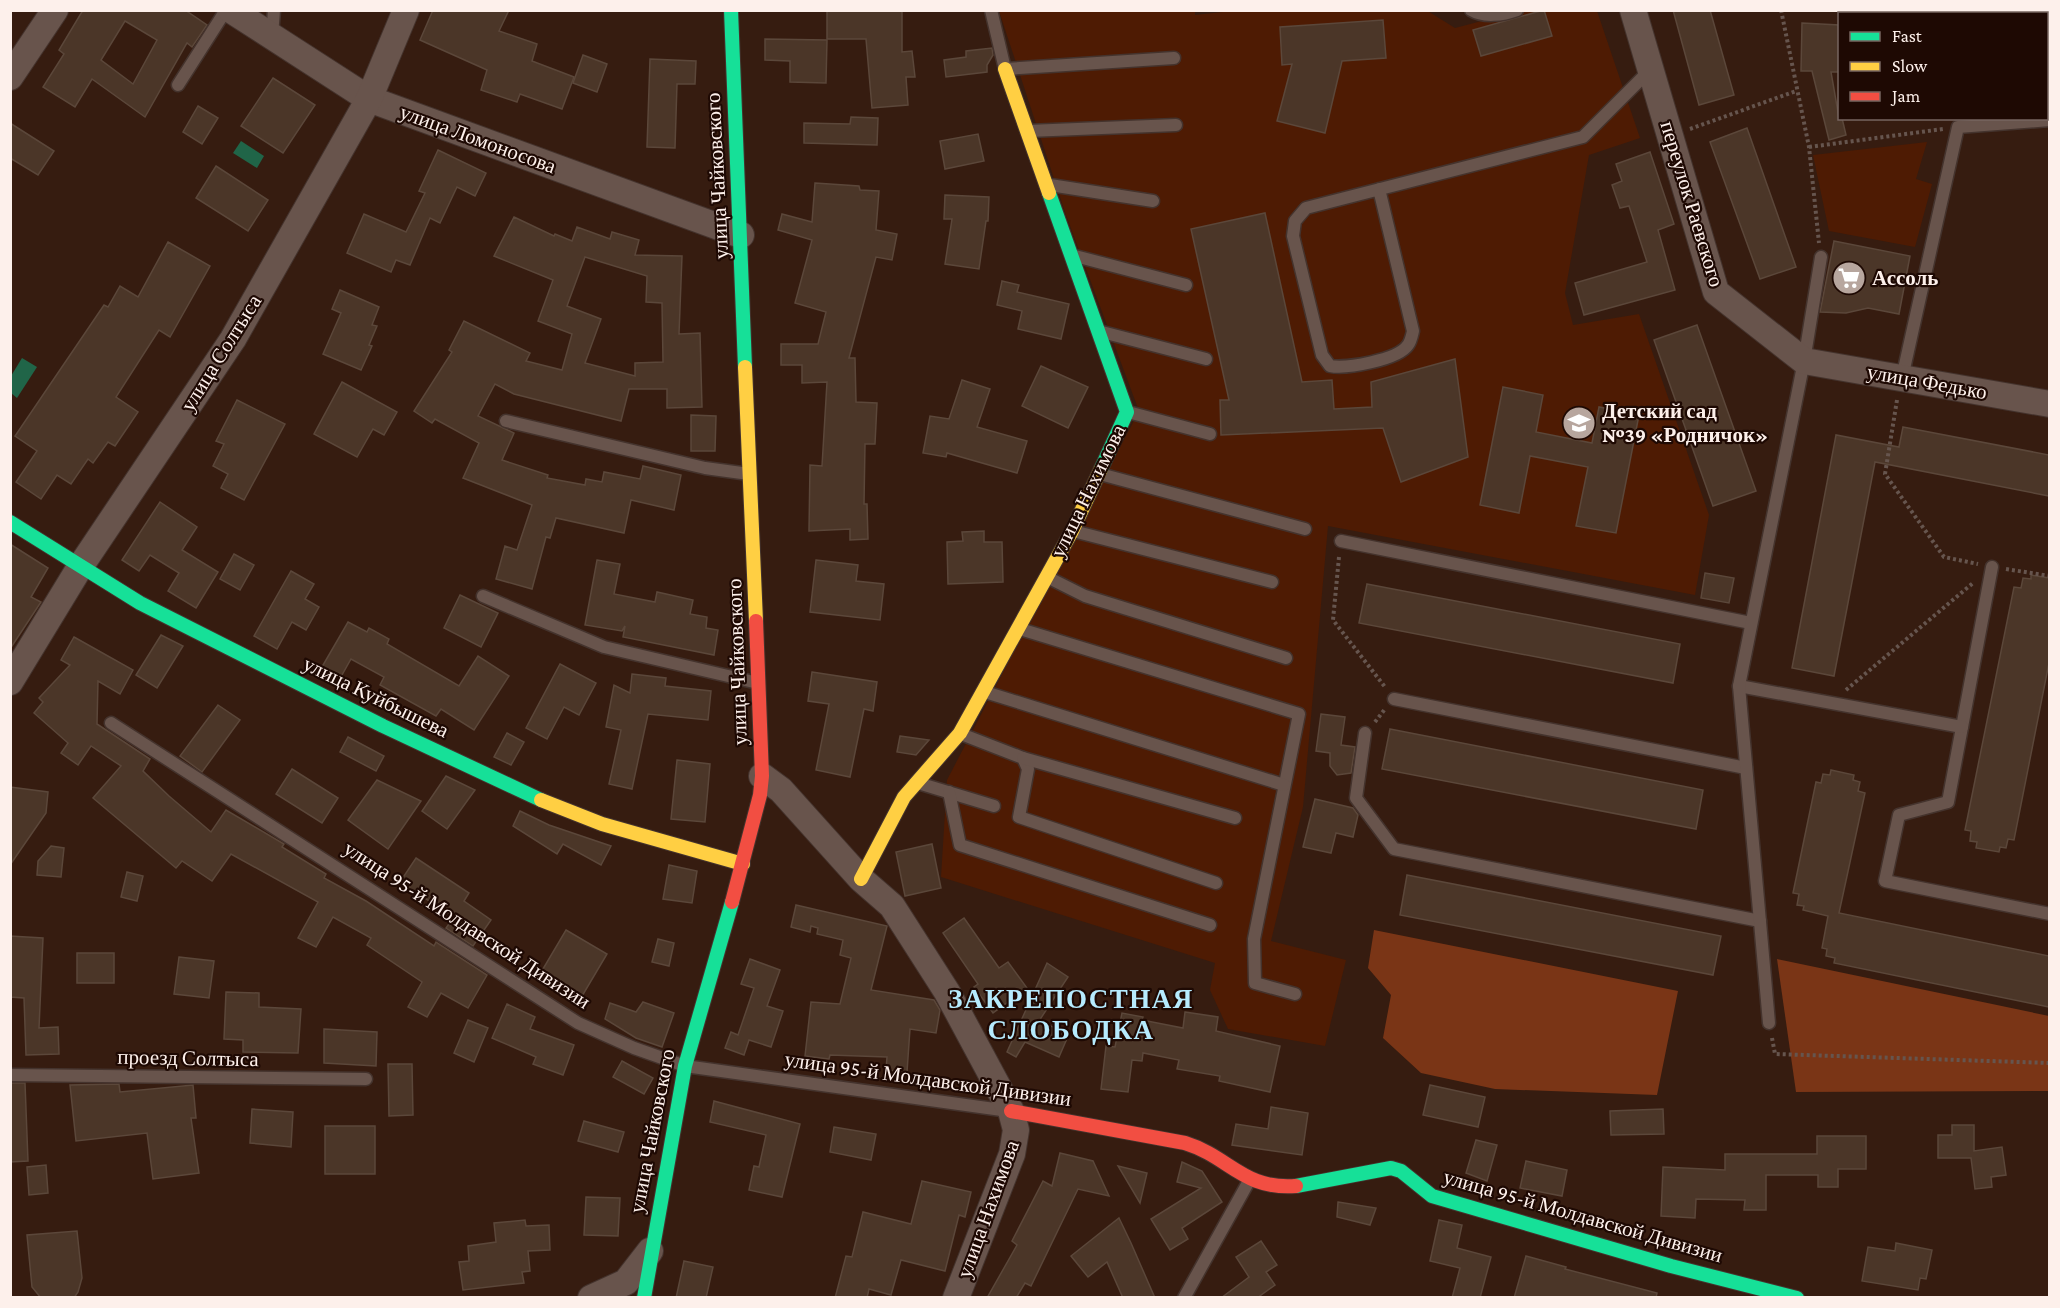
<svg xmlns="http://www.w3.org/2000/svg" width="2060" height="1308" font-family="'Crimson Pro',serif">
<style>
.built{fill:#4e1b03}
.forest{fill:#7a3516}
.water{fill:#206548}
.building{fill:#4b3628;stroke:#5b473a;stroke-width:1.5;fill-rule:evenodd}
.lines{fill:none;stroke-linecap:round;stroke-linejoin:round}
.lane-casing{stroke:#44332d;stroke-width:15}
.street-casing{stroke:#44332d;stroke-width:28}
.fast-casing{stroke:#44332d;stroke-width:16}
.slow-casing{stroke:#44332d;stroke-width:16}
.jam-casing{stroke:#44332d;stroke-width:16}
.path{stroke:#66554e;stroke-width:4;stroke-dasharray:3 3;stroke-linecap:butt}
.lane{stroke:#68544c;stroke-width:12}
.street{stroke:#68544c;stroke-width:26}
.fast{stroke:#16e098;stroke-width:14}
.slow{stroke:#ffcf43;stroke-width:14}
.jam{stroke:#f24e42;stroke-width:14}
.labels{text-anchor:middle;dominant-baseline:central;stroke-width:4.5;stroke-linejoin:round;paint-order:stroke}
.street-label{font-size:21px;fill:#fdf0eb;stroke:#1e0903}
.poi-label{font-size:21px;font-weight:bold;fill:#fdf0eb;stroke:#1e0903;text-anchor:start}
.district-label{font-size:27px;font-weight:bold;letter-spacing:1.5px;fill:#b6ebfe;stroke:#1e0903}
</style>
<rect width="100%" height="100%" fill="#361c10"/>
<g class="built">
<polygon points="1195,10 1195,15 1241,10 1426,10 1455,28 1520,11 1597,11 1640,138 1589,155 1565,293 1573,325 1639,314 1709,515 1695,595 1328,526 1303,807 1271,941 1346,960 1325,1046 1228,1029 1210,990 1215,963 941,877 947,780 1139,411 1066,215 999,11"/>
<polygon points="1927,142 1916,179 1932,184 1915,247 1829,231 1813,155"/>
</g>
<g class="forest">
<polygon points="1374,930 1678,991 1657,1095 1495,1089 1421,1073 1383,1038 1391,995 1368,968"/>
<polygon points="1777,959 2049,1016 2049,1091 1796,1092"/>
</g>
<g class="water">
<polygon points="241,141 264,156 257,168 233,153"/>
<polygon points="22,358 37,367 17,398 11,393 11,376"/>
</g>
<g class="building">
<path d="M83 10H185L207 25 192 47 187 43 145 117 92 79 75 107 43 87 64 54 59 50ZM125 21 157 40 133 84 101 60Z"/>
<polygon points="433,10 509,10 499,31 537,44 532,61 574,77 562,109 520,94 517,102 481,90 487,70 420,40"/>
<polygon points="827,10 902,10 902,52 912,51 915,77 906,77 908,105 872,108 866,39 827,39"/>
<polygon points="1544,10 1552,36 1481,56 1473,30"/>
<polygon points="1673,10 1710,10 1734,95 1699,105"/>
<polygon points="1383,20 1386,58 1342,61 1325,133 1277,121 1292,64 1282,65 1280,27"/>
<polygon points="1802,23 1839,25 1839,72 1831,72 1839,118 1842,118 1846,135 1829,140 1812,71 1801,71"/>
<polygon points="765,39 827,40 826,83 790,82 790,61 765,60"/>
<polygon points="992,48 993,55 987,65 987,72 946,77 944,60 966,57 966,51"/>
<polygon points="583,55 607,64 597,92 573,83"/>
<polygon points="650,59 696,61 695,84 677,84 675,148 647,147"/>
<polygon points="273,78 315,105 283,153 241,126"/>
<polygon points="198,106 218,118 202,144 183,132"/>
<polygon points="851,117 878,118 877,145 804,143 804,123 850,124"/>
<polygon points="10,123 54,151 38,175 10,158"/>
<polygon points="1747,128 1796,267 1760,279 1710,142"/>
<polygon points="978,134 984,161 945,169 940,141"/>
<polygon points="438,150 486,173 475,196 457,187 440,223 430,218 410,265 396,260 391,272 347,253 364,214 406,232 425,193 419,191"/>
<polygon points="1650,152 1674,224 1658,230 1675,290 1584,315 1575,283 1647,262 1629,206 1620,208 1612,185 1622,181 1616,164"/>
<polygon points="216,166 268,200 248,231 196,198"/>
<polygon points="815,183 859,186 860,190 879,191 876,230 897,234 892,260 876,257 849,358 855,358 856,402 877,403 875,444 865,444 864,504 867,504 868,539 850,540 850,529 809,531 810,465 822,466 827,382 802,383 802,365 781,365 781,344 818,344 826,312 795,303 812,240 778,230 782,214 812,222"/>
<polygon points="945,195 989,197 988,221 986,221 979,269 945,264 952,219 944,219"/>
<polygon points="1265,213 1302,382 1332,380 1334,409 1372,407 1371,382 1455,359 1468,457 1401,482 1383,428 1221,435 1220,400 1229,400 1191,229"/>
<path d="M514 217 554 236 555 234 572 241 577 227 610 239 612 232 639 240 635 255 682 256 679 334 700 333 702 407 667 408V389H629L621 421 514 394 495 384 478 416 514 433 502 460 548 475 547 478 585 485 586 479 602 482 604 472 640 479 643 466 681 475 674 510 631 500 624 533 556 518 550 538 546 537 532 589 496 579 505 546 517 550 532 505 463 478 479 443 435 419 432 423 414 411 452 352 449 350 464 321 530 353 526 361 562 370 572 334 538 321 553 280 494 256ZM585 257 647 276 646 302 662 303 663 362 635 363V376L585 363 601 319 567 306Z"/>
<polygon points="1834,241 1910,256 1899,314 1868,308 1846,313 1820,312"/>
<polygon points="168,242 210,266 170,337 159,330 116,397 138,412 115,446 108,442 93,463 88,459 71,484 57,475 41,499 16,482 37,451 15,436 104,305 108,307 120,286 138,297"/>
<polygon points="1002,281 1019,285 1017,292 1069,304 1061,339 1018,329 1022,311 997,305"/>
<polygon points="340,290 379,307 372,325 377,326 369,345 372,346 361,370 323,354 341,313 332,309"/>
<polygon points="1697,325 1756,491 1713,506 1654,340"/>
<polygon points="1041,366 1088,387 1068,428 1022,406"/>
<polygon points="962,380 990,389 977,427 1027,441 1017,473 947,453 946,457 923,453 930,416 949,419"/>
<polygon points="342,382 397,412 384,435 373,429 357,457 314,434"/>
<polygon points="1503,387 1543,395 1536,432 1592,443 1599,407 1639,415 1616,533 1576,526 1588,467 1530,456 1519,513 1480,505"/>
<polygon points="237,400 285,424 244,500 221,488 228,474 213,466 224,444 216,441"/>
<polygon points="691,415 716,416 715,451 691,451"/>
<polygon points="1903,427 2049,455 2049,496 1875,462 1834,676 1792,668 1836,435 1899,447"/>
<polygon points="160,502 197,527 182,550 218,572 196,608 168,591 179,573 150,555 139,571 122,560"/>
<polygon points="984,531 984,542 1002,542 1003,582 948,584 947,542 963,541 962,532"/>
<polygon points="10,544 48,568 31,597 41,602 10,649"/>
<polygon points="234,554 254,565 240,590 220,579"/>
<polygon points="597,560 620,564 614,594 655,602 657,592 693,600 690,614 707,617 706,628 718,630 714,655 623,637 625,626 622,631 585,625"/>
<polygon points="816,560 858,565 856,581 884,584 880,620 810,612"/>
<polygon points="291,571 314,584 305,599 319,607 306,630 292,622 277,649 254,636"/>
<polygon points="1705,573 1734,578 1729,603 1701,598"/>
<polygon points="2031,575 2049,578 2049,663 2014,840 2008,839 2006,848 2000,847 1999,852 1976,848 1977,842 1970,841 1971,831 1965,830 2014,587 2021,588 2023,578 2031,579"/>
<polygon points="1367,584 1680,644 1673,683 1359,623"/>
<polygon points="460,595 498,613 481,647 444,628"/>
<polygon points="348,622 367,632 369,628 389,639 387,644 459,686 478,656 509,676 474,730 441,709 436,716 380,685 384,677 351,659 338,682 319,672"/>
<polygon points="161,635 183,646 157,688 136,675"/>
<polygon points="74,637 133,670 120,694 98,681 97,724 150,759 143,771 169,796 211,832 226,810 284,844 282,847 326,874 324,878 366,901 434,946 436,942 487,975 468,1008 441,993 427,1017 408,1007 422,982 367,945 371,938 333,917 316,947 298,938 318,902 231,854 212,881 182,861 176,868 93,798 121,766 91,746 78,765 61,753 68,743 34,713 43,702 39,698 70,665 61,660"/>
<polygon points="560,664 596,683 579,715 564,707 547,739 526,728"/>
<polygon points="812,672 877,682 873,711 864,709 850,777 816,770 829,704 808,701"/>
<polygon points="632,674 666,678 665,686 711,691 708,720 648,714 632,789 609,784 621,730 606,727 614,685 630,693"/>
<polygon points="218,705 240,720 202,772 180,756"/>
<polygon points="1321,714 1345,717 1341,745 1355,747 1351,773 1337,775 1330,766 1330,753 1316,751"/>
<polygon points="1390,729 1703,790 1696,829 1382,769"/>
<polygon points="507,733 524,742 511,765 494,757"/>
<polygon points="900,736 929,740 916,755 897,752"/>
<polygon points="348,737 384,756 376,771 340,752"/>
<polygon points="677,760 710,764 705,822 671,819"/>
<polygon points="292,769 338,798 322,823 276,794"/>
<polygon points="1831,770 1854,775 1853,780 1860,782 1858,791 1865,793 1839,913 2049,956 2049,1007 1834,963 1835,958 1826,956 1827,949 1822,948 1828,916 1803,910 1804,906 1797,905 1799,894 1793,893 1816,782 1821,783 1823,774 1830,775"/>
<polygon points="446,776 475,790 447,829 422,811"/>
<polygon points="377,780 421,801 388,849 348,820"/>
<polygon points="10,787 48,792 46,813 10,865"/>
<polygon points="1315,799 1353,808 1358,815 1353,837 1336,833 1331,853 1303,847"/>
<polygon points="520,811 549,825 611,846 601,865 563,844 557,854 513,826"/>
<polygon points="932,844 941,888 905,896 896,852"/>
<polygon points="51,846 64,848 61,877 37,875 38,861"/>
<polygon points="416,858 469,893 464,901 491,920 473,946 446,928 454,917 400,882"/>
<polygon points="669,865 697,871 692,903 663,899"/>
<polygon points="127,872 143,876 137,901 121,897"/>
<polygon points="1407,875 1721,936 1713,975 1400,915"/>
<polygon points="796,905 887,926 871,990 934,1000 940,1010 936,1033 910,1029 907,1072 886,1070 887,1057 830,1055 829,1059 805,1056 811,1002 840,1004 851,958 840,955 843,940 817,934 818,928 811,926 810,932 791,927"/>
<polygon points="964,918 999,968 1008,962 1027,988 993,1013 974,987 978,984 943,933"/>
<polygon points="566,930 607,954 578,1003 537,979"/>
<polygon points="10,936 43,938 39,1028 58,1027 59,1054 26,1055 24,998 10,997"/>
<polygon points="658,939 674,943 669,966 652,962"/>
<rect x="77" y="953" width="37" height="30"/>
<polygon points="179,957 214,961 209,998 174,994"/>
<polygon points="750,959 780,970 767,1006 783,1011 771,1047 749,1040 744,1055 725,1048 731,1032 738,1035 754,988 741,984"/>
<polygon points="1047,963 1068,977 1039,1021 1069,1034 1059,1057 1025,1042 1016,1057 1007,1052"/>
<polygon points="226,992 259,993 259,1007 301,1009 298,1053 243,1052 243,1040 224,1039"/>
<polygon points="643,1002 674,1013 662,1047 636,1038 605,1019 610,1003 636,1012"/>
<polygon points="507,1004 535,1017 530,1029 574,1045 563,1075 533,1064 536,1057 492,1038"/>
<polygon points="1185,1012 1218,1017 1216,1031 1280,1046 1270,1092 1219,1081 1220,1076 1177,1069 1179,1060 1143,1053 1142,1061 1132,1060 1128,1092 1101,1089 1106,1046 1115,1047 1122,1013 1143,1017 1142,1020 1183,1028"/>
<polygon points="468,1020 488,1028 474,1062 454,1053"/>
<polygon points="324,1029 377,1032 376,1066 324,1063"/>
<polygon points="622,1061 653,1078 644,1094 613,1077"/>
<polygon points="388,1064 412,1064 413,1115 389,1116"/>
<polygon points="10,1083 25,1083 28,1161 10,1162"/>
<polygon points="119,1084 120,1092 193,1085 196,1118 191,1118 199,1173 153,1179 147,1133 76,1141 70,1085"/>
<polygon points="1430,1085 1485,1097 1478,1127 1423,1115"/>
<polygon points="714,1101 800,1124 782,1197 749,1190 754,1166 759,1167 766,1135 710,1122"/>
<polygon points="1271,1107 1308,1113 1302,1155 1232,1145 1236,1124 1268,1129"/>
<polygon points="252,1109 293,1112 291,1147 250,1143"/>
<polygon points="1663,1109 1664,1134 1611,1135 1610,1111"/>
<polygon points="584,1121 624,1132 618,1152 578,1141"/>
<polygon points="1952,1125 1974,1125 1974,1151 2002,1147 2006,1175 1991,1177 1992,1187 1975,1189 1971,1158 1938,1158 1938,1135 1952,1135"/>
<rect x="325" y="1126" width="50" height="48"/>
<polygon points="834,1127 876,1134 871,1160 830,1152"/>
<polygon points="1817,1136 1866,1136 1866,1169 1838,1169 1838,1187 1818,1187 1818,1175 1766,1175 1766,1210 1744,1210 1745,1200 1696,1199 1695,1218 1661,1216 1663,1167 1725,1170 1725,1154 1817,1154"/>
<polygon points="1476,1140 1497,1145 1487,1181 1466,1173"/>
<polygon points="1060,1153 1093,1161 1109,1196 1078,1189 1031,1286 1025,1283 1016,1298 987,1298 1017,1245 1012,1241 1043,1181 1052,1186"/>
<polygon points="1526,1161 1567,1170 1562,1196 1520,1188"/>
<polygon points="1182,1162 1202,1171 1222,1202 1182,1228 1188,1239 1170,1250 1151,1219 1201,1188 1177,1182"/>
<polygon points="46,1165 48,1193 29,1195 27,1167"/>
<polygon points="1118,1166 1147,1173 1140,1203"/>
<polygon points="922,1181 971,1192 965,1217 959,1215 945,1271 901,1260 891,1295 869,1289 867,1298 835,1298 846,1256 852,1257 863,1212 911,1224"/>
<polygon points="586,1197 620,1198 618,1236 584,1235"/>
<polygon points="1338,1202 1376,1208 1370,1225 1337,1217"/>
<polygon points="1119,1218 1131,1243 1155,1298 1123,1298 1107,1262 1088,1277 1071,1256"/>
<polygon points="525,1220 526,1226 549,1225 550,1250 528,1251 530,1271 522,1272 524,1283 463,1290 459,1262 469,1261 468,1246 496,1242 494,1223"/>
<polygon points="1439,1220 1462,1225 1457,1248 1491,1257 1480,1298 1452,1298 1460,1268 1430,1261"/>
<polygon points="77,1231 82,1278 78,1292 74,1298 41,1298 32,1287 27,1235"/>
<polygon points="1261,1241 1277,1265 1266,1272 1275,1285 1257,1298 1221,1298 1249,1277 1236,1257"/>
<polygon points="1896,1243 1932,1250 1926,1279 1920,1278 1918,1290 1862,1281 1868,1247 1895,1251"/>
<polygon points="1526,1256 1566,1267 1565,1269 1657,1293 1656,1298 1514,1298"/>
<polygon points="684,1261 713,1267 706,1298 676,1298"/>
</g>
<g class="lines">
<defs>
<g id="lane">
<polyline points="991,10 1005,69 1174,58"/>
<path d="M1471 10C1484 18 1503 15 1517 10"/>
<polyline points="272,36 274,10"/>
<polyline points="178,85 226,10"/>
<polyline points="1028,131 1176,125"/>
<polyline points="1050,185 1153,201"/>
<path d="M1379 189 1413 331C1412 335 1411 341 1408 345 1398 360 1346 369 1330 366L1322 355 1293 236 1295 221 1306 208 1583 137 1650 70"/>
<polyline points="1075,256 1186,285"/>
<polyline points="1102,332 1206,359"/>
<polyline points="1902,378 1958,127 2050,120"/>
<polyline points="1128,412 1210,434"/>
<polyline points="506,421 705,468 749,474"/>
<polyline points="1100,474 1305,529"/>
<polyline points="1073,531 1272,582"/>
<polyline points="1341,541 1751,623"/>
<polyline points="1992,567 1948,802 1899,815 1885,881 2050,914"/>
<polyline points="1047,577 1085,596 1286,658"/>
<polyline points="483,596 604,647 758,683"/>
<polyline points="1020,629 1299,714 1254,939 1255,983 1295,994"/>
<polyline points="1739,686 1962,727"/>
<polyline points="985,692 1284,785"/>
<polyline points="1394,699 1746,768"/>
<polyline points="111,723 578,1023 634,1048 685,1066 1009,1111"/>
<polyline points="1365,733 1356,798 1394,849 1760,921"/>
<polyline points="961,734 1023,758 1028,769 1019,817 1216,883"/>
<polyline points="1023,758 1235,818"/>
<polyline points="918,783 994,806"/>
<polyline points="949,792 960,845 1210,925"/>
<polyline points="1769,1023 1739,686 1804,361 1821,257"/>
<polyline points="10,1075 366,1079"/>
<polyline points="1184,1298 1249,1181"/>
</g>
<g id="street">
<polyline points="231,10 369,99 741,235"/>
<polyline points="1633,10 1716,292 1804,361 2050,404"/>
<polyline points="10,77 55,10"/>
<polyline points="10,682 80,567 233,339 369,99 406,10"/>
<polyline points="762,776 781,790 861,879 892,906 947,992 1011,1111 1016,1130 1012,1154 956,1298"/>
<polyline points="591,1298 626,1282 650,1251"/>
</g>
<g id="fast">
<polyline points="731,10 745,367"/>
<polyline points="1049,193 1127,412 1101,469"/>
<polyline points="10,522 140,603 383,726 541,800"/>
<polyline points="1296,1186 1391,1168 1401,1171 1432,1196 1671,1266 1797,1298"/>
<polyline points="644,1298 685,1066 732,902"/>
</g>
<g id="slow">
<polyline points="1005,69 1049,193"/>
<polyline points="745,367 756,621"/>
<polyline points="541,800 602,824 743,864"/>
<polyline points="861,879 904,797 960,733 1072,531 1101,469"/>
</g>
<g id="jam">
<polyline points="732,902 760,795 762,776 756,621"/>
<path d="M1011 1111 1185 1143C1230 1157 1243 1190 1296 1186"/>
</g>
</defs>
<use href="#lane" class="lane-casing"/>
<use href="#street" class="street-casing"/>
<use href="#fast" class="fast-casing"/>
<use href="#slow" class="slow-casing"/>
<use href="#jam" class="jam-casing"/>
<g class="path">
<polyline points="1781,10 1809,147 1819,243"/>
<polyline points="1960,10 1960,14"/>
<polyline points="1690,129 1796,91"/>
<polyline points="1809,147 1943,129"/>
<polyline points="1897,400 1885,474 1944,557 1978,564"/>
<polyline points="1339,557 1333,620 1385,687"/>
<polyline points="2006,569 2050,576"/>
<polyline points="1846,690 1973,583"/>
<polyline points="1375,722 1385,709"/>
<polyline points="1772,1038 1775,1054 2050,1063"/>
</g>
<use href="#lane" class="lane"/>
<use href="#street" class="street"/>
<use href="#fast" class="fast"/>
<use href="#slow" class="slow"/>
<use href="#jam" class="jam"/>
</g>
<defs>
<symbol id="supermarket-disc" viewBox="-11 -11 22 22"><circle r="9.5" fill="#b7a69e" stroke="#1e0903"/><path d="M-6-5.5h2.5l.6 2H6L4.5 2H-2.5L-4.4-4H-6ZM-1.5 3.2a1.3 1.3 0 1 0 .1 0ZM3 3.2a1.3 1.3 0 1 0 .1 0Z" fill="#fff"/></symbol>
<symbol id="school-disc" viewBox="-11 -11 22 22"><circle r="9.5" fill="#b7a69e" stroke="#1e0903"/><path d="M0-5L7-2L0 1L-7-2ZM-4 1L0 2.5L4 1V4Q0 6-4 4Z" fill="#fff"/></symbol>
</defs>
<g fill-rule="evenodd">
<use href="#supermarket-disc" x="1830" y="259" width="38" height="38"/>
<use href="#school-disc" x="1560" y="404" width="38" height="38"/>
</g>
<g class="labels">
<g class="street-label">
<text transform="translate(478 139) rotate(20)">улица Ломоносова</text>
<text transform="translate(717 176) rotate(-93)">улица Чайковского</text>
<text transform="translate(1692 204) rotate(73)">переулок Раевского</text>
<text transform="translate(221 353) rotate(-58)">улица Солтыса</text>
<text transform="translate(1927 382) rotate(10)">улица Федько</text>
<text transform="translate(1088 491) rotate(-64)">улица Нахимова</text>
<text transform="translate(737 662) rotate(-92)">улица Чайковского</text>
<text transform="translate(376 697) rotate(26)">улица Куйбышева</text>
<text transform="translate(467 925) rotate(33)">улица 95-й Молдавской Дивизии</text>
<text transform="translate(188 1058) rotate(1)">проезд Солтыса</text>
<text transform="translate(928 1079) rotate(8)">улица 95-й Молдавской Дивизии</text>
<text transform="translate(652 1131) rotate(-79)">улица Чайковского</text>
<text transform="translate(988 1209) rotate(-70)">улица Нахимова</text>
<text transform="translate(1583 1216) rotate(16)">улица 95-й Молдавской Дивизии</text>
</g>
<g class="poi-label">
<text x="1872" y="278">Ассоль</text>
<text x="1602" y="411">Детский сад<tspan x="1602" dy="24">№39 «Родничок»</tspan></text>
</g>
<g class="district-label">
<text x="1071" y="999">ЗАКРЕПОСТНАЯ<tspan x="1071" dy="31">СЛОБОДКА</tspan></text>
</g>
</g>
<rect width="2060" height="1308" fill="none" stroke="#fdf0eb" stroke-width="24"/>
<rect x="1838" y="12" width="210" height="108" fill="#1e0903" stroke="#776560" stroke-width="1.5"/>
<rect x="1850" y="32" width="30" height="9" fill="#16e098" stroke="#776560" stroke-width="1.5"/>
<text x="1892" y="42" font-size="18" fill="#fdf0eb">Fast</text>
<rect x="1850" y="62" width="30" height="9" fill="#ffcf43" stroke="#776560" stroke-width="1.5"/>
<text x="1892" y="72" font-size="18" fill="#fdf0eb">Slow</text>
<rect x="1850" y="92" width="30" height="9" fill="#f24e42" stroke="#776560" stroke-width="1.5"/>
<text x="1892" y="102" font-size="18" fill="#fdf0eb">Jam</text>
</svg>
